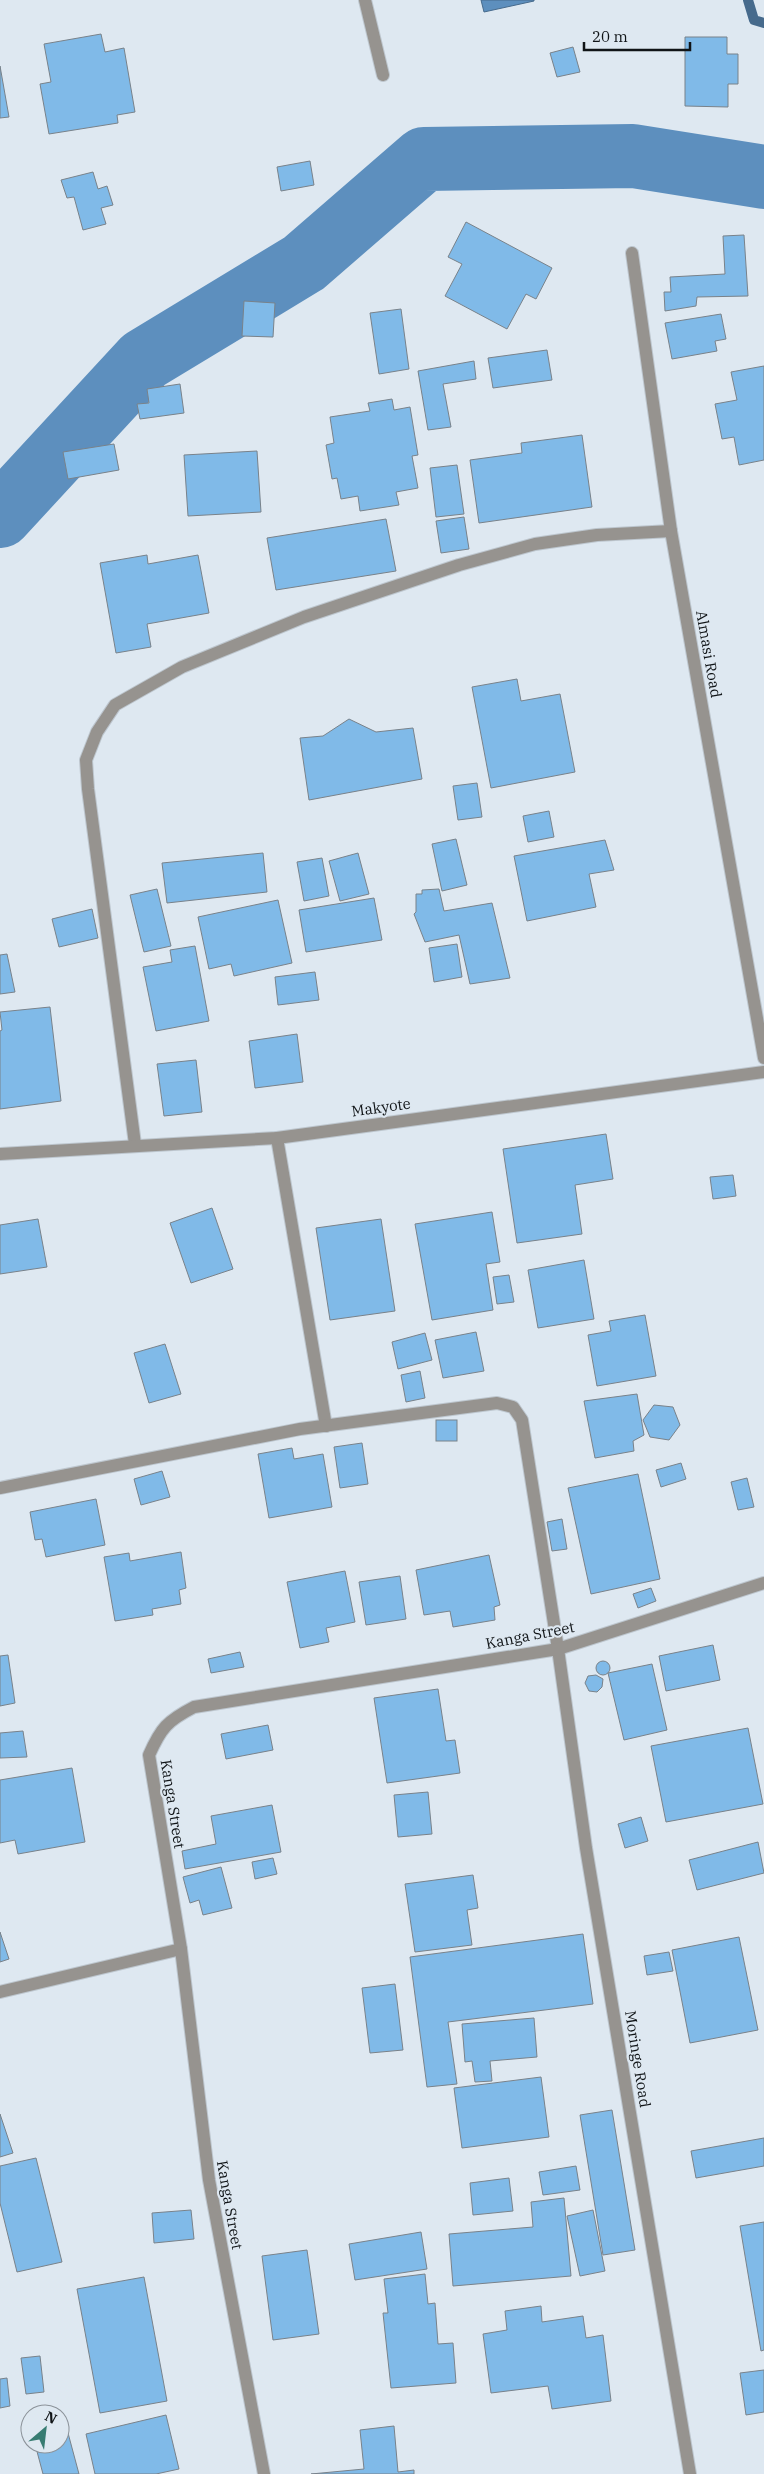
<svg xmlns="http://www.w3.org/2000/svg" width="764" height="2474" font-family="'IBM Plex Serif',serif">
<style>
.water{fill:#5d8fbe;stroke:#466a8c}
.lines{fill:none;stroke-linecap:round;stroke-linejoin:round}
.stream{stroke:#466a8c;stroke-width:10}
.river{stroke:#5d8fbe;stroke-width:64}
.building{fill:#80bae8;stroke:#79828a}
.street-casing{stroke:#bdc6ce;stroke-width:14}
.street{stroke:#96938f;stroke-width:12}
.labels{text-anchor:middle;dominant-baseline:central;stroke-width:4.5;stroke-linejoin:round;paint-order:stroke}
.street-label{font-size:15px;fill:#101417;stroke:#dee8f1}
</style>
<rect width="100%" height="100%" fill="#dee8f1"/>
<polygon class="water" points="481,0 534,0 534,1 484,12"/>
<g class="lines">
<polyline class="stream" points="748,0 754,20 764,23"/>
<polyline class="river" points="0,516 144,360 304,263 424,159 633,156 764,177"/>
</g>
<g class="building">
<polygon points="101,34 105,52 124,48 135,112 117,115 118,123 49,134 40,84 51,82 44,44"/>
<polygon points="685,37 727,37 727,54 738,54 738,84 728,84 728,107 685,106"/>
<polygon points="573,47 580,72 557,77 550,53"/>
<polygon points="0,66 9,117 0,118"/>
<polygon points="310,161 314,185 281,191 277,167"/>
<polygon points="93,172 98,189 107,186 113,205 101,208 106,224 83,230 74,197 67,198 61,180"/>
<polygon points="466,222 552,268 536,299 526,294 507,329 445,296 462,264 448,257"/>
<polygon points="744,235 748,296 697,297 696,306 665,311 664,292 671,292 670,277 725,274 723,236"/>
<polygon points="244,301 275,303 273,337 242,336"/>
<polygon points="401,309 409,369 379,374 370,313"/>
<polygon points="721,314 726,339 715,341 717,351 672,359 665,323"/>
<polygon points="547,350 552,380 493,388 488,358"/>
<polygon points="474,361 476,379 443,384 451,427 428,430 418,371"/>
<polygon points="764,366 764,460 739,465 734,437 722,439 715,404 737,400 731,372"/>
<polygon points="180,384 184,413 140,419 137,404 149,403 147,389"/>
<polygon points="392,399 394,410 410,407 418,455 412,456 418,488 396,492 399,505 360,511 358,496 341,499 337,478 332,479 326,445 334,443 330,417 370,411 368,403"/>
<polygon points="582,435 592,507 479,523 470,460 522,453 521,443"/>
<polygon points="114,444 119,470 68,479 63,452"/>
<polygon points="257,451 261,512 188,516 184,455"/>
<polygon points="457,465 464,514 436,517 430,468"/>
<polygon points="464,517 469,549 441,553 436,521"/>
<polygon points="386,519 396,571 276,590 267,538"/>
<polygon points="147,555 148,564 198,555 209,613 147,624 151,647 116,653 100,563"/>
<polygon points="517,679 521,701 560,694 575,772 491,788 472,687"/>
<polygon points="349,719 376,732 413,728 422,779 309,800 300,738 323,736"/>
<polygon points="477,783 482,817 458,820 453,786"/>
<polygon points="549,811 554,837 528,842 523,816"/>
<polygon points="456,839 467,885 442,891 432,844"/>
<polygon points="605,840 614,870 589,874 596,907 527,921 514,856"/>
<polygon points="263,853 267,892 167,903 162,863"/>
<polygon points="358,853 369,894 340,901 329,861"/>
<polygon points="322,858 329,896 304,901 297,862"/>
<polygon points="157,889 171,946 144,952 130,895"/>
<polygon points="439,889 444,911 492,903 510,978 470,984 459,935 425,942 414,914 416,912 416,894 422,894 422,890"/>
<polygon points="374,898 382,940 306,952 299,910"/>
<polygon points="278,900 292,963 234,976 231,964 209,969 198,917"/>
<polygon points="92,909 98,938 59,947 52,919"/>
<polygon points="457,944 462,977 434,982 429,948"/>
<polygon points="195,946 209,1021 156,1031 143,967 172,962 170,950"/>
<polygon points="7,954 15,992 0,994 0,955"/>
<polygon points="315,972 319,1000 278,1005 275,977"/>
<polygon points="50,1007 61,1101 0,1109 0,1031 2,1030 0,1012"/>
<polygon points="297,1034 303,1082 255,1088 249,1041"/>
<polygon points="196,1060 202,1112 164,1116 157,1064"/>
<polygon points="606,1134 613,1179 575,1185 582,1234 517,1243 503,1149"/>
<polygon points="733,1175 736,1196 713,1199 710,1177"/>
<polygon points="212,1208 233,1269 191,1283 170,1223"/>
<polygon points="492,1212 500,1262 486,1264 493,1310 432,1320 415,1224"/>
<polygon points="38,1219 47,1267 0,1274 0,1225"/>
<polygon points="381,1219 395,1311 330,1320 316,1228"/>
<polygon points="584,1260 594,1319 538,1328 528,1270"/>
<polygon points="509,1275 514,1302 497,1304 493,1277"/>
<polygon points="645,1315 656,1376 597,1386 588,1335 611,1331 609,1321"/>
<polygon points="476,1332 484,1371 443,1378 435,1340"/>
<polygon points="425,1333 432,1360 398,1369 392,1342"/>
<polygon points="165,1344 181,1394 149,1403 134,1353"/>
<polygon points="420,1371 425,1398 406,1402 401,1375"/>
<polygon points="637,1394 644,1435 633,1441 634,1451 595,1458 584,1401"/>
<polygon points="654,1405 673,1407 680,1425 669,1440 650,1437 643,1420"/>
<rect x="436" y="1420" width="21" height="21"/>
<polygon points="362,1443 368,1484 340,1488 334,1447"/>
<polygon points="292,1448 294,1459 323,1454 332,1507 269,1518 258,1454"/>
<polygon points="681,1463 686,1479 661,1487 656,1470"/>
<polygon points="162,1471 170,1497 141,1505 134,1479"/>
<polygon points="638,1474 660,1579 591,1594 568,1488"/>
<polygon points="747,1478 754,1507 738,1510 731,1482"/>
<polygon points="96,1499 105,1545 46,1557 42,1539 35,1540 30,1512"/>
<polygon points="562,1519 567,1549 552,1551 547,1522"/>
<polygon points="181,1552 186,1588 179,1590 181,1604 152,1609 153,1615 115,1621 104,1557 129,1553 130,1561"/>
<polygon points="489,1555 500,1605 494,1607 495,1620 453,1627 450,1611 424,1615 416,1570"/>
<polygon points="345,1571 355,1622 326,1628 329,1642 300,1648 287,1582"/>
<polygon points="400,1576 406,1619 366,1625 359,1582"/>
<polygon points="651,1588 656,1601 638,1608 633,1594"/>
<polygon points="713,1645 720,1680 666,1691 659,1656"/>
<polygon points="240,1652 244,1667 211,1673 208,1659"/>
<polygon points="8,1655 15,1703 0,1706 0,1656"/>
<circle cx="603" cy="1668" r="7"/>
<polygon points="652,1664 667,1730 624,1740 608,1673"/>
<polygon points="596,1675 603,1679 602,1687 597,1692 589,1691 585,1683 588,1676"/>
<polygon points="438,1689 446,1741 455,1740 460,1773 387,1783 374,1698"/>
<polygon points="268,1725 273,1750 226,1759 221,1734"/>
<polygon points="748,1728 763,1804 666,1822 651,1746"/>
<polygon points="23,1731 27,1757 0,1758 0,1733"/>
<polygon points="72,1768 85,1842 18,1854 15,1840 0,1843 0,1780"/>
<polygon points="428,1792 432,1834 398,1837 394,1795"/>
<polygon points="272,1805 281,1852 185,1869 182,1851 216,1844 211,1816"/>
<polygon points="641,1817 648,1841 625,1848 618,1824"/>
<polygon points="758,1842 764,1873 697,1890 689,1860"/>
<polygon points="273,1858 277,1874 255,1879 252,1862"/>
<polygon points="221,1867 232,1908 203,1915 199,1900 190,1903 183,1877"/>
<polygon points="473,1875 478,1908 467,1910 472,1945 415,1952 405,1884"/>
<polygon points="0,1932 9,1959 0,1962"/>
<polygon points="583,1934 593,2004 448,2022 457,2084 427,2087 410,1957"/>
<polygon points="739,1937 758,2030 690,2043 672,1950"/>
<polygon points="669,1952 673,1971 647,1975 644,1956"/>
<polygon points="395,1984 403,2050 370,2053 362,1988"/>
<polygon points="534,2018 537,2057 490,2061 492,2081 475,2082 472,2061 465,2062 462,2024"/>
<polygon points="541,2077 549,2137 462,2148 454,2088"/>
<polygon points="612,2110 635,2250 603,2255 580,2115"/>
<polygon points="0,2114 13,2153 0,2157"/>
<polygon points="764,2138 764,2166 696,2178 691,2151"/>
<polygon points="36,2158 62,2262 17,2272 0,2203 0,2166"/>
<polygon points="576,2166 580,2190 543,2195 539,2172"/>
<polygon points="509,2178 513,2211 473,2215 470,2183"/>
<polygon points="564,2198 571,2276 453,2286 449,2234 533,2227 531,2202"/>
<polygon points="191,2210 194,2239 154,2243 152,2213"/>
<polygon points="593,2210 605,2271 580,2276 567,2216"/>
<polygon points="764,2222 764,2350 761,2351 740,2226"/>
<polygon points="421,2232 427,2269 355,2280 349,2244"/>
<polygon points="307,2250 319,2334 273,2340 262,2256"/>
<polygon points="425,2274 428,2304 435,2303 438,2344 453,2343 456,2383 391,2388 383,2313 388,2313 384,2279"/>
<polygon points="144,2277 167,2401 100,2413 77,2289"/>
<polygon points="541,2306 542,2322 583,2316 586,2338 603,2335 611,2401 552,2409 548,2386 491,2393 483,2334 507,2330 505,2311"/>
<polygon points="40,2356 44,2392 26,2394 21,2358"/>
<polygon points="764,2370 764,2412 746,2415 740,2373"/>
<polygon points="7,2378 10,2406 0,2408 0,2379"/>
<polygon points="166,2415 179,2469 156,2474 95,2474 86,2434"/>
<polygon points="394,2426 398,2472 414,2470 414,2474 311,2474 364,2469 360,2430"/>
<polygon points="68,2433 79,2474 43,2474 35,2444 60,2444 60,2435"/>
</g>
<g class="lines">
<defs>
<g id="street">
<polyline points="365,0 383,75"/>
<polyline points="632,253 671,531 764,1058"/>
<polyline points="277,1138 326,1426"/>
<polyline points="135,1144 88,789 86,760 97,732 115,705 182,667 304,617 459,565 535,544 597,535 671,531"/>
<polyline points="0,1154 277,1138 764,1072"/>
<polyline points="0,1488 300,1429 497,1403 513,1407 522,1420 558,1649 586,1848 690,2474"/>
<polyline points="0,1992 181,1949"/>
<path d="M264 2474 209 2180 181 1949 149 1755C161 1728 167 1721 194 1707L558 1649 764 1583"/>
</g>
</defs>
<use href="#street" class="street-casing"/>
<use href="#street" class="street"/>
</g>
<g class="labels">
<g class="street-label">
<text transform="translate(709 654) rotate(80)">Almasi Road</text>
<text transform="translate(381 1107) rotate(-8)">Makyote</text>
<text transform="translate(530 1635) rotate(-11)">Kanga Street</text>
<text transform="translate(173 1804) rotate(81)">Kanga Street</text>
<text transform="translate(638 2059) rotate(81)">Moringe Road</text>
<text transform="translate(230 2205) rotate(80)">Kanga Street</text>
</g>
</g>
<g transform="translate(45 2429) rotate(28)"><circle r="24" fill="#dee8f1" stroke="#8c939a"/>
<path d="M0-4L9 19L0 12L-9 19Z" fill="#377c72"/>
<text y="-8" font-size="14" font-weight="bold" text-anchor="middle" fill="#101417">N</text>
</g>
<path d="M584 42v8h106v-8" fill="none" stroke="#101417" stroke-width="2.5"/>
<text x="592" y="42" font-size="15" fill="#101417" stroke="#dee8f1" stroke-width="4" paint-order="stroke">20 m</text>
</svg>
